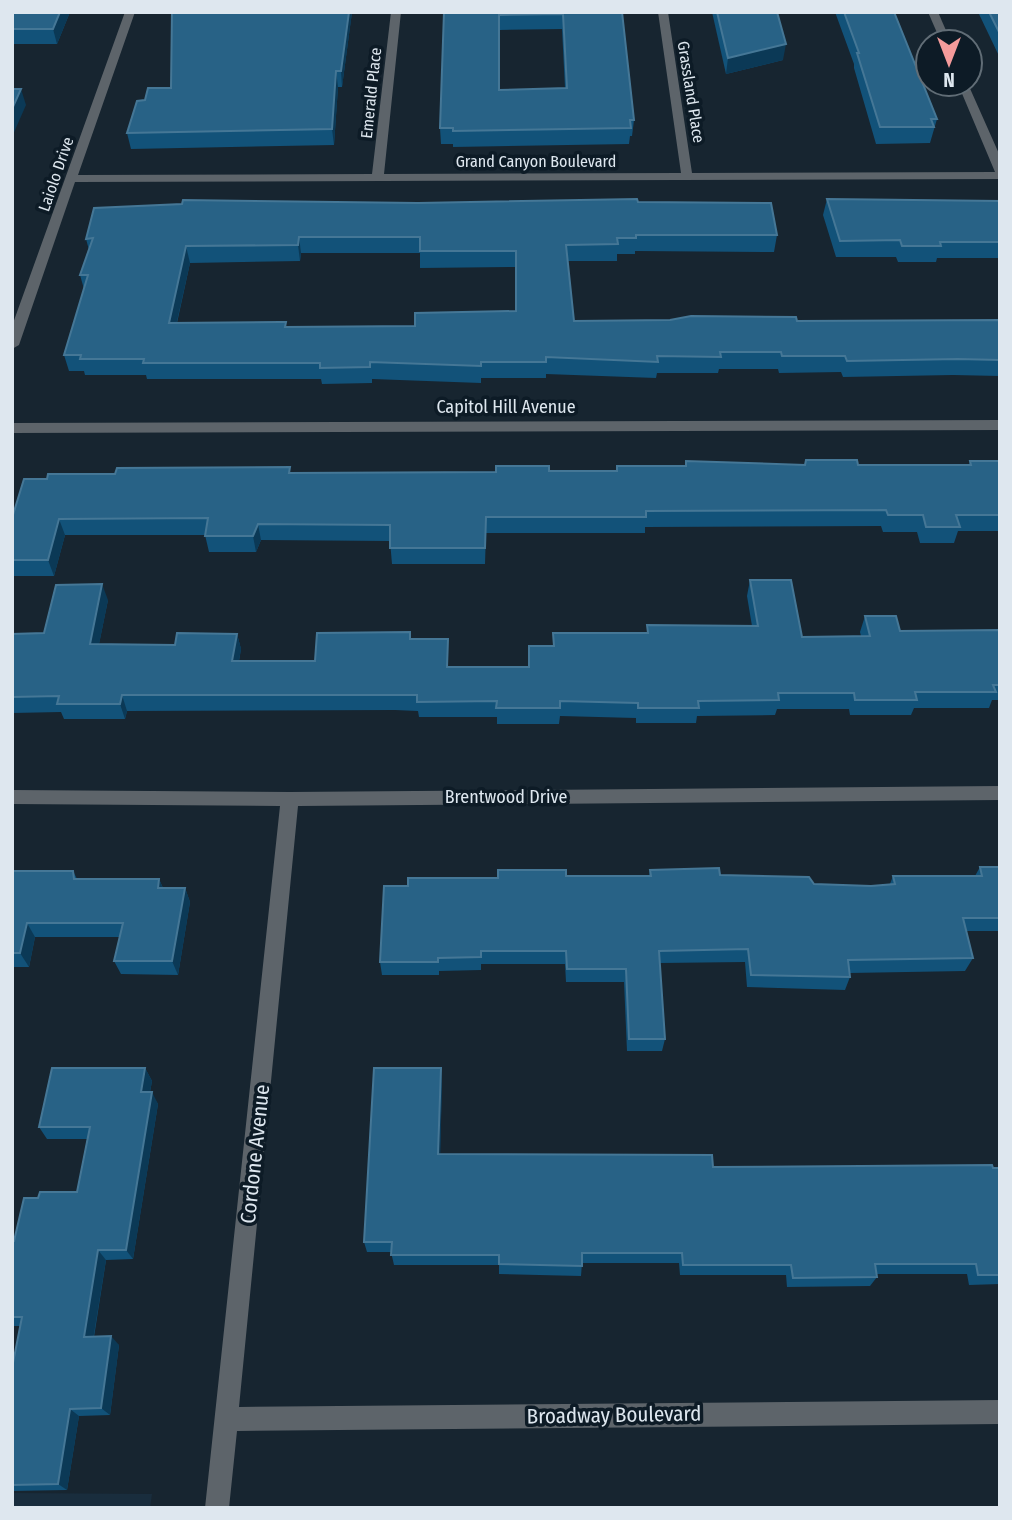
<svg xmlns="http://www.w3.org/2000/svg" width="1012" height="1520" font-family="'Fira Sans Condensed',sans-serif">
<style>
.built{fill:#192d3d}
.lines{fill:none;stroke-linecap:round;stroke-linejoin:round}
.minor{fill:#5d646a;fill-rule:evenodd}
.wall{fill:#125279;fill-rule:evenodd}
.shaded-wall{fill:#0b3956}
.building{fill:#286286;stroke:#457796;stroke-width:2;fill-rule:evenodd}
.labels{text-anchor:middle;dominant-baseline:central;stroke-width:7;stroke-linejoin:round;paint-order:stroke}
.far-street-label{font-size:16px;fill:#dee7ef;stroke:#0d1b26}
.street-label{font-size:18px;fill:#dee7ef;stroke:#0d1b26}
.near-street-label{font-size:21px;fill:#dee7ef;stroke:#0d1b26}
</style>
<rect width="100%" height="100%" fill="#172530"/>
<polygon class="built" points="12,1493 152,1494 150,1508 12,1508"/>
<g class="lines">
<g class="minor">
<polygon points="125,12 135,12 78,175 372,174 391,12 401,12 384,174 681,173 658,12 668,12 692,173 995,172 958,84 968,84 1000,156 1000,179 75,182 19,345 12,349 12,326"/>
<polygon points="928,12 938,12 951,42 941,42"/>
<polygon points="1000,420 1000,430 12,433 12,423"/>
<polygon points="1000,786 1000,800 298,806 239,1407 1000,1400 1000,1424 237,1431 229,1508 205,1508 280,806 12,804 12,790 290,792"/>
</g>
</g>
<g class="wall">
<polygon points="12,12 70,12 57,44 12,44"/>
<polygon points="352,12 342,87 338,87 334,145 131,149 127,133 145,100"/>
<path d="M444 12H622L634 120 632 136H630L629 144 453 147V144H441L440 128ZM562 29 565 88 499 90V30Z"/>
<polygon points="712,12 777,12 783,60 726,74"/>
<polygon points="835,12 894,12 937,119 930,143 876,144 854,68 854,64"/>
<polygon points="978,12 1000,12 1000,58"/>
<polygon points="827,199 1000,201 1000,258 937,258 936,262 898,262 896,257 836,257 823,215"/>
<path d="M638 202 777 235 774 252 635 251V254H617V261H568L574 321 1000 320V376L953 375 843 377 841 372 779 373 778 369H719L718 373H657L656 378 546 374V378H481V383L372 379V383L322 384 321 379H147L146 375H85L84 371H69L64 355 84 289 80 275 89 250 86 239 418 203ZM301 253H420V268L516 267V311L415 326 286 327 177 323 190 263 300 261Z"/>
<polygon points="686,461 805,465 969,465 970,461 1000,461 1000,531 958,531 954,543 920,543 917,532 883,532 881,526 645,527 645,533 486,533 485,564 392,564 390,541 261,540 256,552 209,552 205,535 65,535 54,576 12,576 12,518 291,473 616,471 617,466 685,466"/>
<polygon points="750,580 802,637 861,636 860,632 865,616 900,631 1000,630 1000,700 992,700 989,708 914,708 911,715 850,715 849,709 777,709 775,715 697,716 696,723 636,723 636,718 560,716 559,724 497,724 497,717 419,717 418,711 395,710 127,711 125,719 64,719 61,712 12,713 12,634 44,633 108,600 99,644 175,645 237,634 241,649 239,661 315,661 410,639 448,639 448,667 529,667 529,646 553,646 553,633 647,633 647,625 752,626 747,596"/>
<polygon points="980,867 1000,867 1000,931 966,931 973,958 965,971 849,973 850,977 845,990 747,987 745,962 660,963 665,1039 662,1051 627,1051 624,982 566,982 565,964 481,964 481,970 439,971 439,975 382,975 380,962 408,886 566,876 649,876 650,870 814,884 871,886 890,884 893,876 975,876"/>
<polygon points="12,871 73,871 77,879 159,879 163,888 185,888 190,902 178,975 121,974 114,961 120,937 35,937 29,967 12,967"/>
<polygon points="145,1068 152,1081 150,1092 158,1104 133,1259 106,1260 94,1337 119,1345 110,1415 79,1416 67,1490 12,1491 12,1368 20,1326 12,1326 12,1241 14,1241 38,1198 77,1192 87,1139 47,1139 39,1127"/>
<polygon points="442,1081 440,1154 713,1167 1000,1168 1000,1284 969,1285 967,1274 877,1274 877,1277 870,1286 787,1287 786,1275 680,1275 679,1263 582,1263 581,1276 499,1274 499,1265 394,1265 391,1252 367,1252 364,1242"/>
</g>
<g class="shaded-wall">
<polygon points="60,12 70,12 57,44 53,29"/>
<polygon points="349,12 352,12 342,87 341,71"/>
<polygon points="786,44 783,60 726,74 728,58"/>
<polygon points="336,71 338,87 334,145 332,129"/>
<polygon points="21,89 26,105 12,137 12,109"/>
<polygon points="299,237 301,253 300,261 298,245"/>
<polygon points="186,246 190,263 173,339 169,323"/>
<polygon points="59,519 65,535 54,576 48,560"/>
<polygon points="258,524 261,540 256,552 253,536"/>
<polygon points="102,584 108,600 96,659 90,644"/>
<polygon points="237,634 241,649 236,677 232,661"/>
<polygon points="122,695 127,711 125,719 120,704"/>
<polygon points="159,879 165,893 158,888"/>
<polygon points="185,888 190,902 178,975 172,961"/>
<polygon points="27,923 35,937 29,967 20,953"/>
<polygon points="145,1068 152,1081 148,1104 141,1092"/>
<polygon points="441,1068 442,1081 440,1165 438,1154"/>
<polygon points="152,1092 158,1104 133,1259 126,1250"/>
<polygon points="98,1250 106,1260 92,1346 84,1337"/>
<polygon points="111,1336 119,1345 110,1415 101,1408"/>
<polygon points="70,1409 79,1416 67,1490 58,1484"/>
</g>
<g class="building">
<polygon points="12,12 60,12 53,29 12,29"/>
<polygon points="172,12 349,12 341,71 336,71 332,129 127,133 137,101 145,100 148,88 171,88"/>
<path d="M444 12H622L634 120H630L631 128 453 131V128H440ZM563 14 567 88 499 90V15Z"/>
<polygon points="717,12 777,12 786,44 728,58"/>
<polygon points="844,12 894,12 937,119 931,119 934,127 880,127 857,53 859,53"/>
<polygon points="989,12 1000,12 1000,34"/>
<polygon points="12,89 21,89 12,109"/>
<path d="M637 199 638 202 771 203 777 235H636V238H617L618 244 566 245 574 321 670 320 691 316 796 317 797 321 1000 320V360L958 359 847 361 845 356H782L781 352H720L721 357 657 356 658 362 546 357V362H481V366L370 362V367L320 368V363H143L144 359H80L81 355H64L88 275H80L93 238 86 239 94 208 182 204 183 200 418 203ZM299 237H420V251H516V311L415 313V326L285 327 286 322H280L169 323 186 246 298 245Z"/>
<polygon points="827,199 1000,201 1000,242 940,242 941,246 902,246 900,240 840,241"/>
<polygon points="806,460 857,460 858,465 971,465 970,461 1000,461 1000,515 956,515 960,527 926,527 923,515 888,515 886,510 646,511 646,517 486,517 485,548 390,548 390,525 258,524 253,536 205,536 208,518 59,519 48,560 12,560 12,518 24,479 47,479 48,474 115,474 117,468 290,467 289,473 496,472 496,466 549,466 549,471 617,471 617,466 686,466 686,461 805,465"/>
<polygon points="750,580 791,580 802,637 870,636 865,616 896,616 900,631 1000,630 1000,685 993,685 996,692 915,692 917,700 855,700 854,693 778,693 779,700 698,701 699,708 638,708 638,703 560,701 560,708 496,708 497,701 417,702 417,695 122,695 120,704 57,704 59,696 12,697 12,634 44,633 56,585 102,584 90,644 175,645 177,633 237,634 232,661 315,661 317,633 410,632 410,639 448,639 447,667 529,667 529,646 554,646 553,633 648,633 647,625 758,626"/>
<polygon points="980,867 1000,867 1000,918 963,918 973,958 848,960 850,977 751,975 748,949 659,951 665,1039 629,1039 626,969 567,969 566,951 481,951 481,957 438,958 438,962 380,962 384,886 408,886 408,878 498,878 498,870 566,870 566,876 651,876 650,870 719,868 720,875 809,877 814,884 871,886 895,884 893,876 982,876"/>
<polygon points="12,871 73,871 74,879 159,879 158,888 185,888 172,961 114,961 123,923 27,923 20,953 12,953"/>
<polygon points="52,1068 145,1068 141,1092 152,1092 126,1250 98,1250 84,1337 111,1336 101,1408 70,1409 58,1484 12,1485 12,1368 22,1317 12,1317 12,1241 14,1241 24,1198 38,1198 40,1192 77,1192 90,1127 39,1127"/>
<polygon points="374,1068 441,1068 438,1154 712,1155 713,1167 992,1165 993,1168 1000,1168 1000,1275 978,1275 976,1264 875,1264 877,1277 793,1278 791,1265 683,1265 682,1253 582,1253 582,1266 499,1264 499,1255 391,1255 392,1242 364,1242"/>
</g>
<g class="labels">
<g class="far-street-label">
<text transform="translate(691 92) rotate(81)">Grassland Place</text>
<text transform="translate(371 93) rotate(-84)">Emerald Place</text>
<text x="536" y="161">Grand Canyon Boulevard</text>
<text transform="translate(56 174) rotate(-71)">Laiolo Drive</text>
</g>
<g class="street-label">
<text x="506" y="407">Capitol Hill Avenue</text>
<text x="506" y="797">Brentwood Drive</text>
</g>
<g class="near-street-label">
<text transform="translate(255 1154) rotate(-84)">Cordone Avenue</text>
<text transform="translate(614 1415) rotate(-1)">Broadway Boulevard</text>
</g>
</g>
<rect width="1012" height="1520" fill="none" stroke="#dee7ef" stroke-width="28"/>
<g transform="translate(949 63) rotate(180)"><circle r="33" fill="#0d1b26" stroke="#616d76" stroke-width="2"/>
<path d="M0-5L12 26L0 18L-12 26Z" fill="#f59b9b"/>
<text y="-10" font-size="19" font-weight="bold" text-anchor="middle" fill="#dee7ef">N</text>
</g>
</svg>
